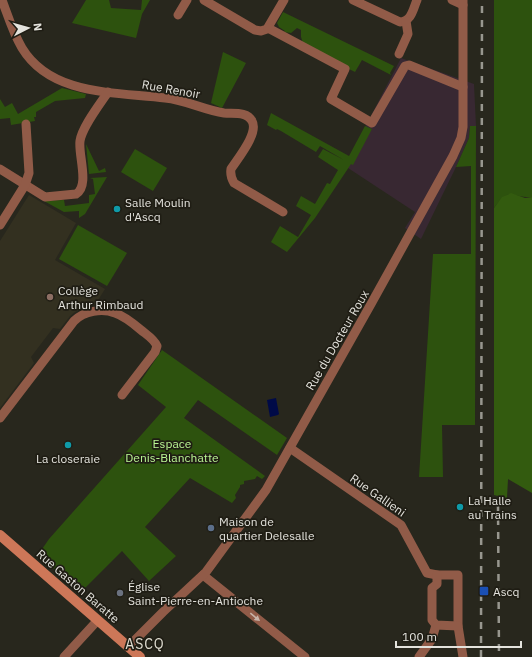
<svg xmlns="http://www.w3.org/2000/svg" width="532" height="657" font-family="'IBM Plex Sans',sans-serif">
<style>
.built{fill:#333020}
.industrial{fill:#382832}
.green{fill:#2d520e}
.forest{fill:#335b0f}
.water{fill:#000a47}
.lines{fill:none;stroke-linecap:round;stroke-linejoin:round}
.street{stroke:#915b48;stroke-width:9}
.secondary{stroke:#cd7758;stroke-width:10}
.rail{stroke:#98978f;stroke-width:2.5;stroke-dasharray:7 7;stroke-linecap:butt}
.oneway{fill:#c7b3a9}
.culture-dot{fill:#0f9aa8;stroke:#1f1d14;stroke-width:1.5}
.education-dot{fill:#8d6e63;stroke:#1f1d14;stroke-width:1.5}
.service-dot{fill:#5c6f8a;stroke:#1f1d14;stroke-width:1.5}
.transit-dot{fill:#1a4fb4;stroke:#1f1d14;stroke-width:1.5}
.worship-dot{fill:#6b7280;stroke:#1f1d14;stroke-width:1.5}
.labels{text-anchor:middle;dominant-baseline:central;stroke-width:3.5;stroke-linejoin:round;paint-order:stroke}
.street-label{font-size:12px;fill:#e4e3dd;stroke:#1f1d14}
.poi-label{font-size:12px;fill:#e4e3dd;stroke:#1f1d14;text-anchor:start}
.park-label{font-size:12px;fill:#bbf794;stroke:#1f1d14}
.quarter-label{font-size:14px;letter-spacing:1px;fill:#e1ded2;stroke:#1f1d14}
</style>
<rect width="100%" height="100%" fill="#28271d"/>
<polygon class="built" points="29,195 76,223 55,260 105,289 95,305 86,307 75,312 70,316 60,329 53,328 31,357 34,363 0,408 0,241"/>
<polygon class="industrial" points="401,58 474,84 476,126 470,126 469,138 456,167 421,239 405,228 415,212 345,166"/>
<g class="green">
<polygon points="86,0 109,0 111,8 141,10 142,0 150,0 142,14 136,38 72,23"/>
<path d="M494 0H532V197C510 198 511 185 494 208Z"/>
<polygon points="283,12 394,66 390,73 391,75 362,60 355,72 349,69 349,68 303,43 301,37 301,30 297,28 291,33 284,32 285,31 279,27 277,23"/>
<polygon points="223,52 246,63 222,108 211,103"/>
<polygon points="62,88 86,94 85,98 55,101 36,112 36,117 34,117 35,121 11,125 10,118 0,119 0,99 5,107 12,103 18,114"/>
<polygon points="271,113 349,156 365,126 372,129 353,165 351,164 315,218 287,252 271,242 280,226 298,237 311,215 296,206 301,196 315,204 327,183 330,184 338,170 318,157 323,149 344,160 320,146 316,152 281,131 277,129 276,130 267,125"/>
<polygon points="470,126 476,126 475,425 442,425 443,477 419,477 433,254 471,254 471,166 456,167 469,138"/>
<polygon points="86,144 99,171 105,168 106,172 89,174"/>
<polygon points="135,149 167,168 153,191 121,172"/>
<polygon points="107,177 85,214 79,218 79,211 64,212 44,201 64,200 65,206 89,203 89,195 95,194 93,179 90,178"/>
<polygon points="78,225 127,253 107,286 59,259"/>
<polygon points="162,350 287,438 277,455 198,400 184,418 265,476 262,479 257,476 255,479 244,481 244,484 240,485 240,487 235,495 236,498 232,503 190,478 145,527 176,556 149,581 122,551 81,592 38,555 49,539 166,407 138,385"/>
</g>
<polygon class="forest" points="511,193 525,198 532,197 532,493 508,479 507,498 494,495 494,208 502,197"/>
<polygon class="water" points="276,398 279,414 278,415 270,417 267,400"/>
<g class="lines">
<g class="street">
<path d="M2 0C8 16 13 33 22 48 51 96 116 92 165 98 186 100 204 110 224 113 233 114 247 111 252 121 259 133 238 158 231 169 230 175 231 178 234 183L283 212"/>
<polyline points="204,0 255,30 261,31 267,29 284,0"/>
<path d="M353 0 400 22C412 21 413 9 417 0"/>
<polyline points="452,0 463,5"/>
<polyline points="178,15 187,0"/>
<polyline points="268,28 345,69 331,99 372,123 405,66 409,65 463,87"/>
<polyline points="399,54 408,34 406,21"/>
<path d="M0 169 45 197 76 194C90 186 78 155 80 141 82 127 100 104 108 92"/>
<polyline points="0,225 25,185 29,173 26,124"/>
<path d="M0 418 74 321C84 311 102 308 115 313 124 316 134 324 141 330 147 335 154 339 157 346L155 352 122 395"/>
<polyline points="290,448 401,525 427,573 437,575 458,575 458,626 463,657"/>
<polyline points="203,575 305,657"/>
<polyline points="437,575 437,584 432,588 432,620 436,625 458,626"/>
<polyline points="128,647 163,612 206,572 266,490 371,304 453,156 461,138 463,127 463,0"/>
<polyline points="64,657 97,621"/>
<polyline points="419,657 432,639 436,625"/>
</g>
<polyline class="secondary" points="0,535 140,657"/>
<g class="rail">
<polyline points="498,504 499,657"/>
<polyline points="481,657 482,0"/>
</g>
</g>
<defs><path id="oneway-solid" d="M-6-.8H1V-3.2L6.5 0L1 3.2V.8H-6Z"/></defs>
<use class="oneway" href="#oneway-solid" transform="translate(255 617) rotate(39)"/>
<g class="culture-dot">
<circle cx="117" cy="209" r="4"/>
<circle cx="68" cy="445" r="4"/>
<circle cx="460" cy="507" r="4"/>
</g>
<circle class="education-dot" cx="50" cy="297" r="4"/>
<circle class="service-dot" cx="211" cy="528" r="4"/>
<rect class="transit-dot" x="479" y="586" width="10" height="10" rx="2"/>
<circle class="worship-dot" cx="120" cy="593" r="4"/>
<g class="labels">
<g class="street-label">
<text transform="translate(171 89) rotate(10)">Rue Renoir</text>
<text transform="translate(337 340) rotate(-60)">Rue du Docteur Roux</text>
<text transform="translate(378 495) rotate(35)">Rue Gallieni</text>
<text transform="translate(78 586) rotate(41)">Rue Gaston Baratte</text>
</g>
<g class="poi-label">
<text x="125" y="202">Salle Moulin<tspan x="125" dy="14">d'Ascq</tspan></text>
<text x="58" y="290">Collège<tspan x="58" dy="14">Arthur Rimbaud</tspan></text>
<text x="68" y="458" text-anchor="middle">La closeraie</text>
<text x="468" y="500">La Halle<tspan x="468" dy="14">au Trains</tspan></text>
<text x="219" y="521">Maison de<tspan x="219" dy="14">quartier Delesalle</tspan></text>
<text x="128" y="586">Église<tspan x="128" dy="14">Saint-Pierre-en-Antioche</tspan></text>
<text x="493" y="591">Ascq</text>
</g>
<g class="park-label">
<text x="172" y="443">Espace<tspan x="172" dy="14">Denis-Blanchatte</tspan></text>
</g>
<g class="quarter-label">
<text x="145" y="644">ASCQ</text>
</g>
</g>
<g transform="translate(28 28) rotate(84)" stroke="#1f1d14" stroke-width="3" paint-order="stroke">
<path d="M0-3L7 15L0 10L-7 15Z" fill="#e4e3dd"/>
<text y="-6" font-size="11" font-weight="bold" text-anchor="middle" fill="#e4e3dd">N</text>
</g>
<path d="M396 641v6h125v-6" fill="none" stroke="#e4e3dd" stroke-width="2"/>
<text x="402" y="641" font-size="12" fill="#e4e3dd" stroke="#1f1d14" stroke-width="3" paint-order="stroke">100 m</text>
</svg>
